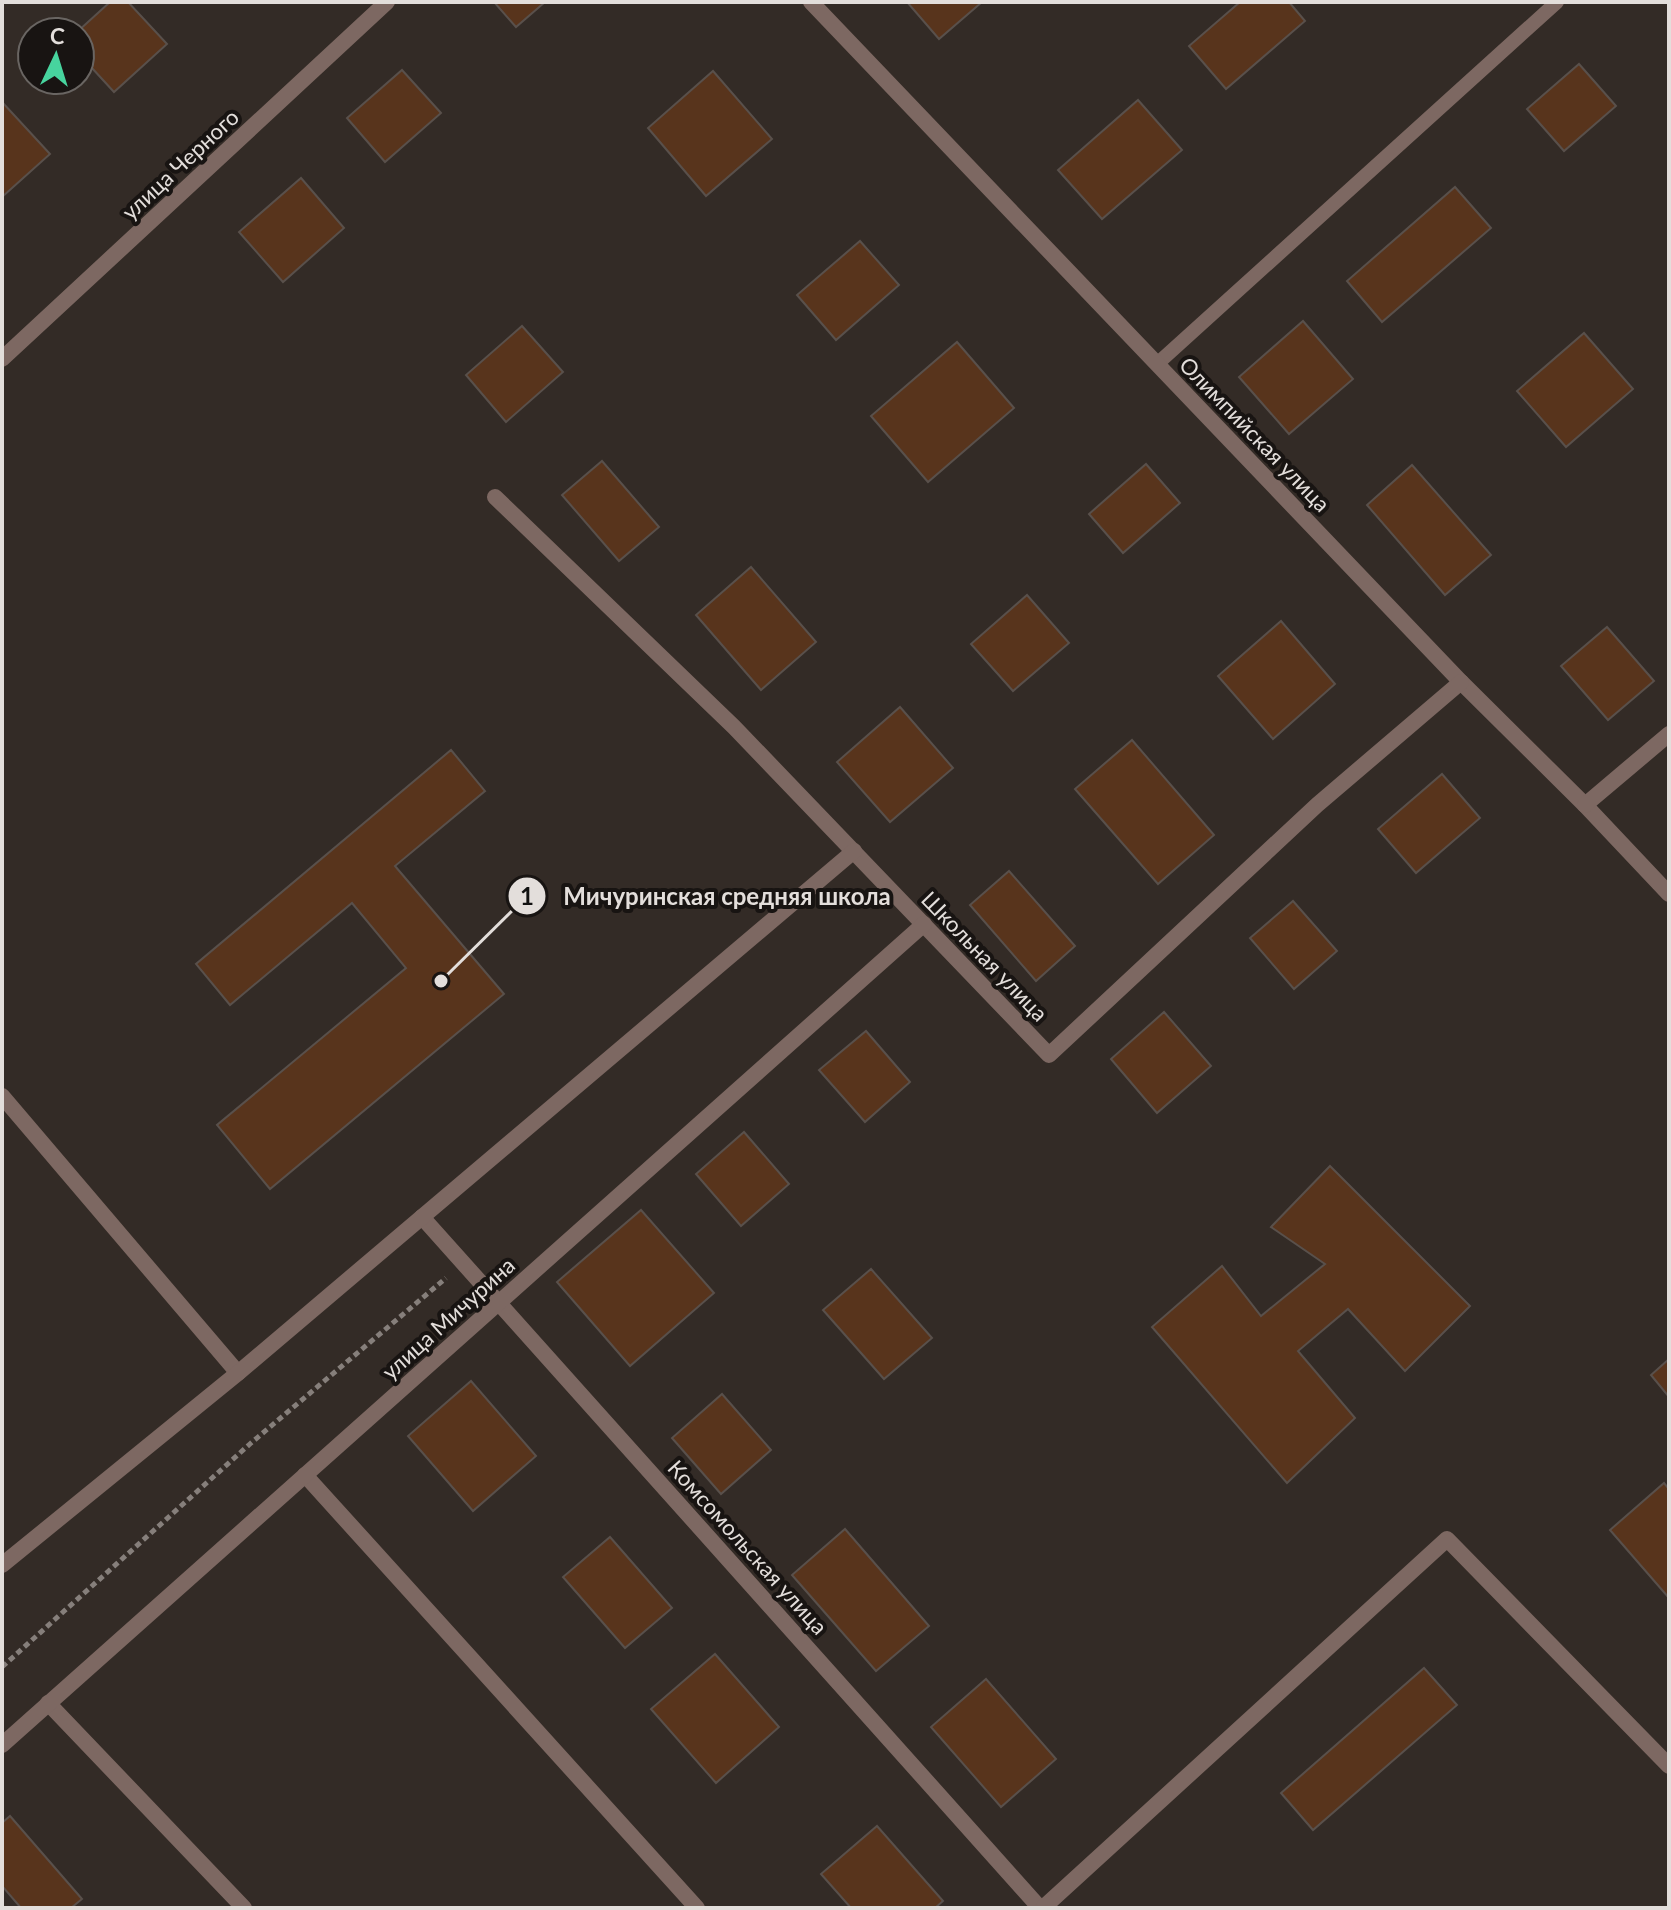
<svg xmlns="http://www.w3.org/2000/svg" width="1671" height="1910" font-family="Lato,sans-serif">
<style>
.building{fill:#58341c;stroke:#59504b;stroke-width:2}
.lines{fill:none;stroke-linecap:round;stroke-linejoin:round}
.path{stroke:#867f7b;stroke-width:5;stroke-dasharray:6 4;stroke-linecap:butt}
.lane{stroke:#7d6862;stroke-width:14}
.street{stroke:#7d6862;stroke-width:16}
.labels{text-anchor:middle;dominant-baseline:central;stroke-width:8;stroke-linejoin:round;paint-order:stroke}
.street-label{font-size:22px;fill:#e3dedb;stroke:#181412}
.leader{fill:none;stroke:#e3dedb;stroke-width:3}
.callout-dot{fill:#e3dedb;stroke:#181412;stroke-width:3}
.mark-label{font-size:24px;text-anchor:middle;font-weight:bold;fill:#111}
.callout-label{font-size:24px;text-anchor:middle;font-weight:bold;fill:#e3dedb;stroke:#181412;stroke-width:8;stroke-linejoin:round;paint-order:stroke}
</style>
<rect width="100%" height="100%" fill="#332b26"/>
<g class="building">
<polygon points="110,2 128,2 167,44 114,92 80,55 80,32 77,32"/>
<polygon points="494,2 545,2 516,27"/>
<polygon points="907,2 982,2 939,39"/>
<polygon points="1240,2 1289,2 1305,21 1226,89 1189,46"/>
<polygon points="1579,64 1616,106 1564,151 1527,109"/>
<polygon points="402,70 441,113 385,162 347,118"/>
<polygon points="713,71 772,139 706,196 648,128"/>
<polygon points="1138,100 1182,150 1102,219 1058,170"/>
<polygon points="2,102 50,154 2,197"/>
<polygon points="301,178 344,228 283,282 239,232"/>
<polygon points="1455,187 1491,228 1382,322 1347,281"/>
<polygon points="860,241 899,285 836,340 797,295"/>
<polygon points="1303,321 1353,379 1289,434 1239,377"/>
<polygon points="522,326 563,372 506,422 466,375"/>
<polygon points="1584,333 1633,389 1566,447 1517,391"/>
<polygon points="957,342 1014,408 928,482 871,416"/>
<polygon points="602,461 659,527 619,561 562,495"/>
<polygon points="1146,464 1180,503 1123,553 1089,514"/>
<polygon points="1412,465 1491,555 1445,595 1367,505"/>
<polygon points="751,567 816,642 761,690 696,615"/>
<polygon points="1027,595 1069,643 1013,691 971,644"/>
<polygon points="1281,621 1335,684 1273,739 1218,676"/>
<polygon points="1607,627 1654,681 1608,720 1561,666"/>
<polygon points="900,707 953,768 890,822 837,762"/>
<polygon points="1132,740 1214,835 1158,884 1075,789"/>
<polygon points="451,750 485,791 395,866 504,994 270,1189 217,1125 406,968 352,903 230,1005 196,964"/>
<polygon points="1442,774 1480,818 1416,873 1378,829"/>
<polygon points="1009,871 1075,946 1036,981 970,905"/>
<polygon points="1293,901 1337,951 1294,989 1250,938"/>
<polygon points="1164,1012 1211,1066 1157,1113 1111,1059"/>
<polygon points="866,1031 910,1082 865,1122 819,1070"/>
<polygon points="744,1132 789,1184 741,1226 696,1174"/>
<polygon points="1330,1166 1470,1306 1405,1371 1348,1309 1298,1351 1355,1418 1287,1483 1152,1327 1222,1266 1261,1316 1325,1264 1271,1227"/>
<polygon points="641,1210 714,1293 630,1366 557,1282"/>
<polygon points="871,1269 932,1338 884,1379 823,1310"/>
<polygon points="1669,1359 1669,1397 1651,1375"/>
<polygon points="471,1381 536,1456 473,1511 408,1436"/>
<polygon points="722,1394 771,1450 721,1494 672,1438"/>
<polygon points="1664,1483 1669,1489 1669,1598 1610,1530"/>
<polygon points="845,1529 929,1626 876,1671 792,1575"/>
<polygon points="610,1537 672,1608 625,1648 563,1577"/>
<polygon points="715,1654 779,1727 716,1783 651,1709"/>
<polygon points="1424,1668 1457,1705 1313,1830 1281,1793"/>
<polygon points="986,1679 1056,1759 1001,1807 931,1727"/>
<polygon points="10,1816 82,1899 71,1908 21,1908 2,1886 2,1823"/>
<polygon points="877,1826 943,1901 935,1908 851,1908 821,1874"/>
</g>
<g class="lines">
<polyline class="path" points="2,1667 251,1443 446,1278"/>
<polyline class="lane" points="1157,364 1557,2"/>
<g class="street">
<polyline points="811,2 1461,682 1585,805 1669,894"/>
<polyline points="2,359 387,2"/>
<polyline points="495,497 734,727 1049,1055 1317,805 1461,682"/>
<polyline points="1585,805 1669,734"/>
<polyline points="2,1096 238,1373"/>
<polyline points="422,1217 1040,1908"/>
<polyline points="305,1475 697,1908"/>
<polyline points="2,1565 238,1373 854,851"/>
<polyline points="48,1703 244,1908"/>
<polyline points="2,1745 924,924"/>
<polyline points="1043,1908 1447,1539 1669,1766"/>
</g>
</g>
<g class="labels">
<g class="street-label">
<text transform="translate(180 164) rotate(-43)">улица Черного</text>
<text transform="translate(1255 434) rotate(46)">Олимпийская улица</text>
<text transform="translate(985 956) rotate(46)">Школьная улица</text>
<text transform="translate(448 1318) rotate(-42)">улица Мичурина</text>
<text transform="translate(748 1547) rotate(48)">Комсомольская улица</text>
</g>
</g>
<path class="leader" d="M441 981L527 896"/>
<g class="callout-dot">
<circle cx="441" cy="981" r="8"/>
<circle cx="527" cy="896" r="20"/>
</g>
<g class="mark-label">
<text x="527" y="905">1</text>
</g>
<g class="callout-label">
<text x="727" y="905">Мичуринская средняя школа</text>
</g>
<rect width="1671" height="1910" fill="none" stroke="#e3dedb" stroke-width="8"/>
<g transform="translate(56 56) rotate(4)"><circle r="38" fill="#181412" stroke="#696562" stroke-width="2"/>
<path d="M0-6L14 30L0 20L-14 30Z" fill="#47d49e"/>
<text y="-12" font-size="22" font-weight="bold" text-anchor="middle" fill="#e3dedb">С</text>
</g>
</svg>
